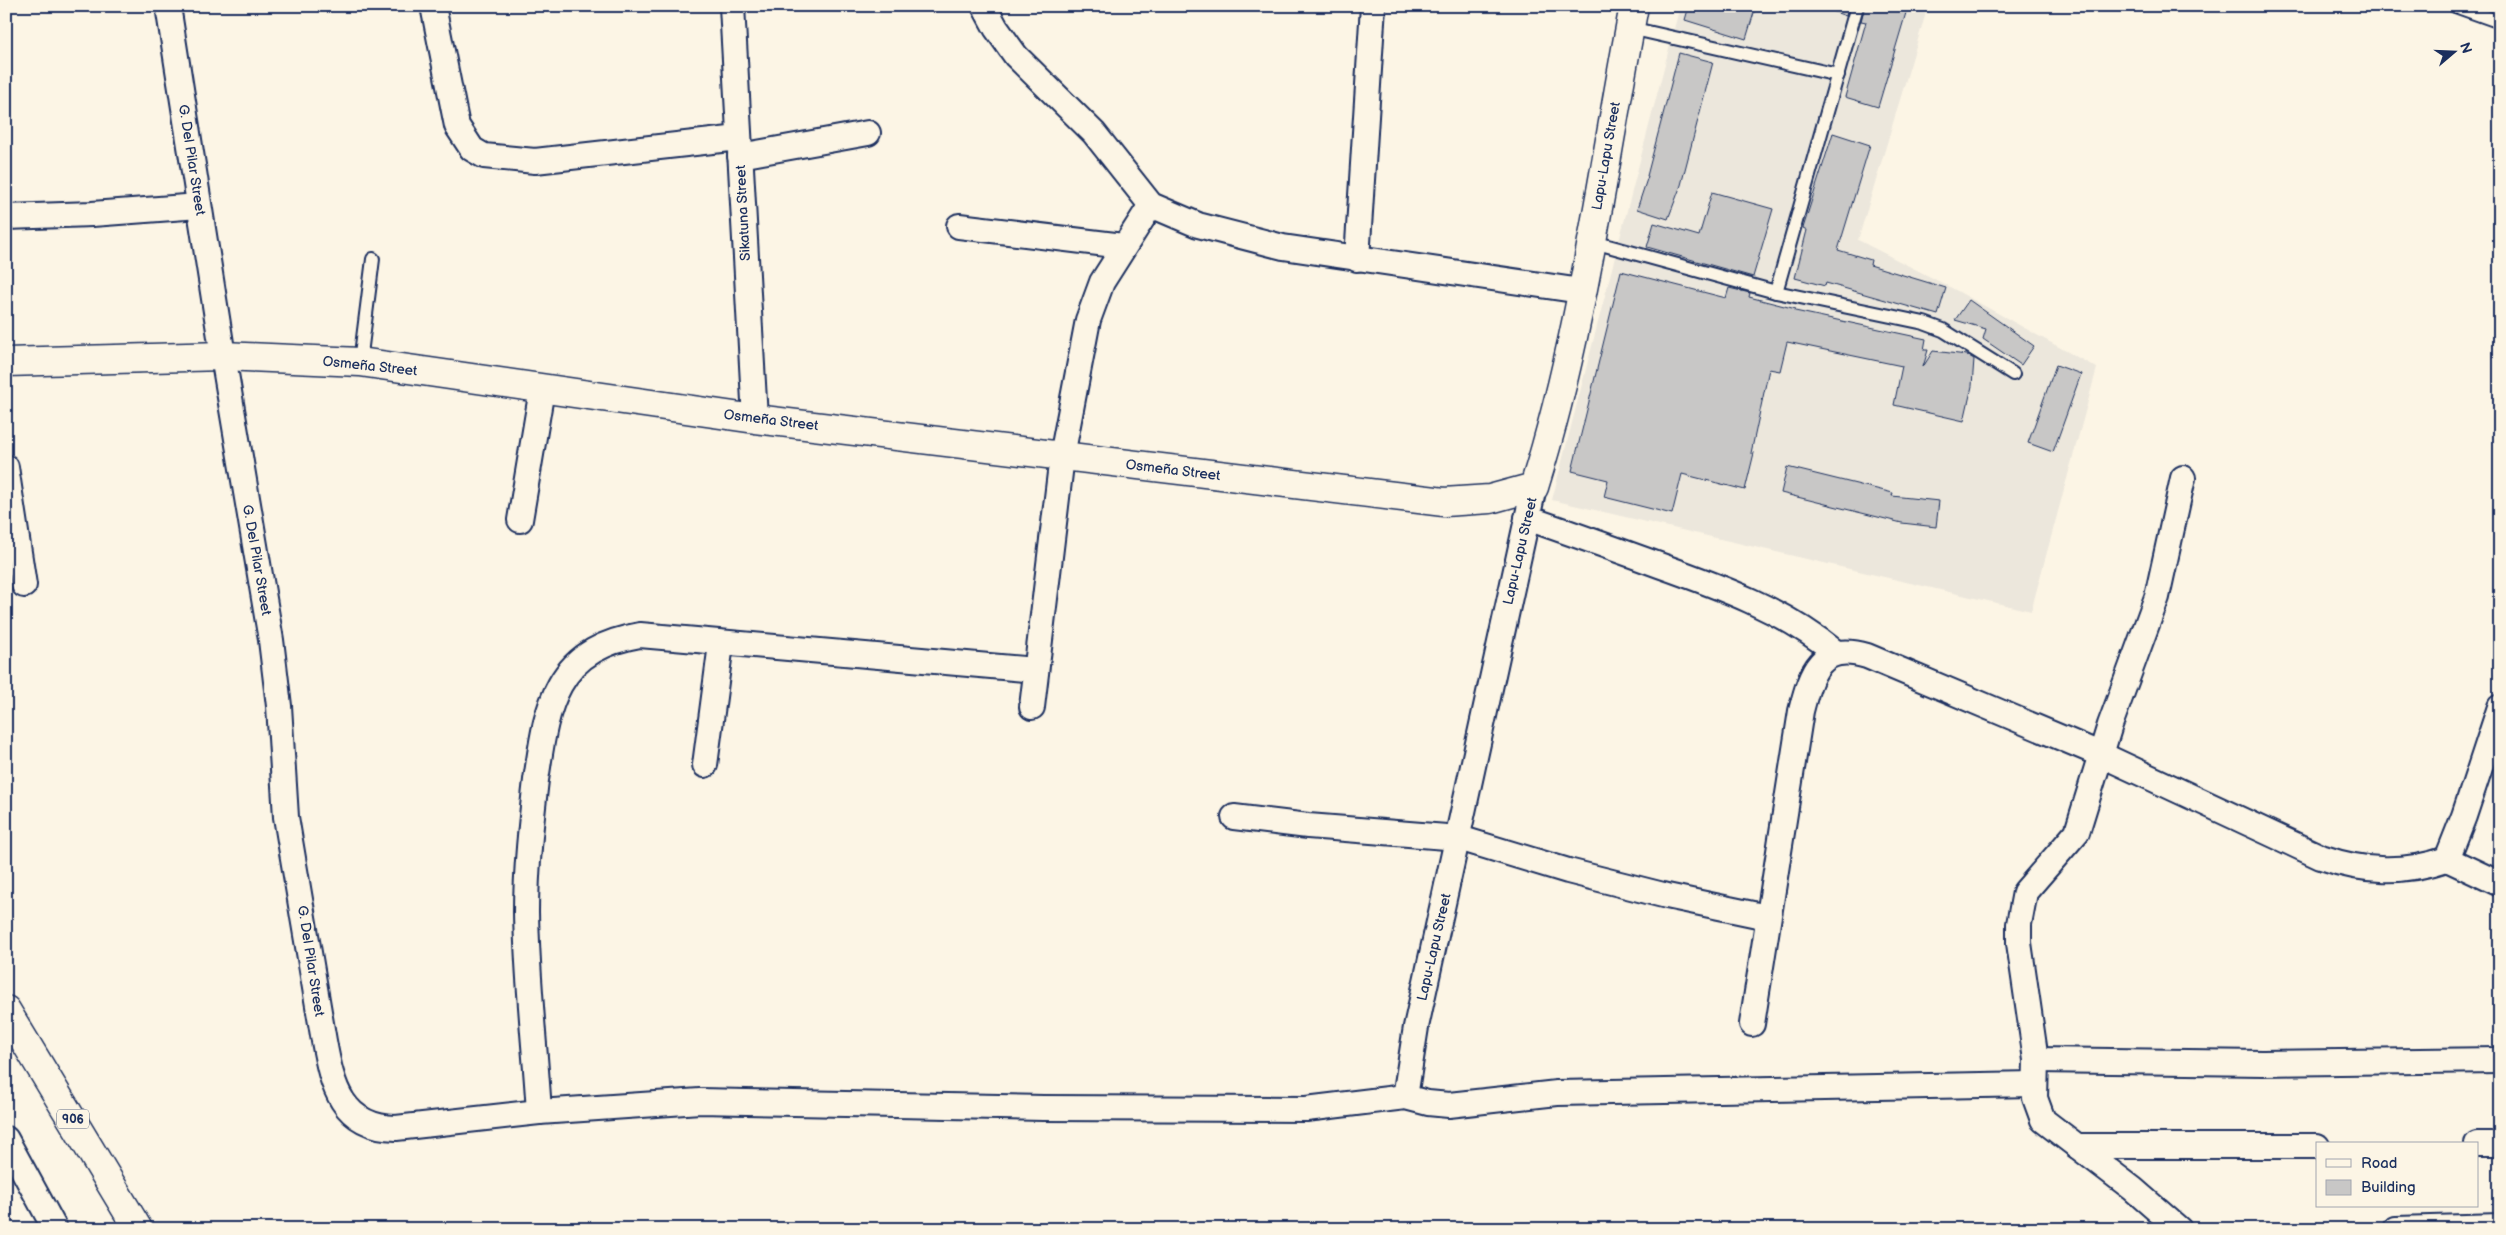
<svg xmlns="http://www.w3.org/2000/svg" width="2506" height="1235" font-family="'Balsamiq Sans',sans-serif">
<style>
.built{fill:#ece7dc}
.building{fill:#c8c7c6;stroke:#1b2f5e}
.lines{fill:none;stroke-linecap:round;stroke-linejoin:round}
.service-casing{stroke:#1b2f5e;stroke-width:16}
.minor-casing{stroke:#1b2f5e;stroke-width:28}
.tertiary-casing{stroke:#1b2f5e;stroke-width:31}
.primary-casing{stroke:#1b2f5e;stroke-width:31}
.service{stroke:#fcf5e5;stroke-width:12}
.minor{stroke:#fcf5e5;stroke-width:24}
.tertiary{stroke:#fcf5e5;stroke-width:28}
.primary{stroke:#fcf5e5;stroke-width:28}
.labels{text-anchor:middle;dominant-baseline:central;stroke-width:4.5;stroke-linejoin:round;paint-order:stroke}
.shield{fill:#fcf5e5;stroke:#5e6a86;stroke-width:1}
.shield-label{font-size:12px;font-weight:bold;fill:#1b2f5e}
.street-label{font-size:14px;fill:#1b2f5e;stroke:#fcf5e5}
</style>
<rect width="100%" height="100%" fill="#fcf5e5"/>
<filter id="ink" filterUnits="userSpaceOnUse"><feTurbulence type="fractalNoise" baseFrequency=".02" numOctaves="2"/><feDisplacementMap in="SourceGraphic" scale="10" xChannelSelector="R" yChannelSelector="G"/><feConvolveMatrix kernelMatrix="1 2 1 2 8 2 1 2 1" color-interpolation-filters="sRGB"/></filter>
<g filter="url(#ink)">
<polygon class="built" points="1680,6 1928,6 1858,240 1950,287 2097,368 2031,611 1552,500"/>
<g class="building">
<polygon points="1689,6 1756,6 1746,39 1685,20"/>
<polygon points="1827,6 1848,6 1846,16 1826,9"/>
<polygon points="1865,6 1908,6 1878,107 1845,97 1866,22 1861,21"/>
<polygon points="1679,53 1713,62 1681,185 1668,219 1637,209 1648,176 1647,176"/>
<polygon points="1833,133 1870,145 1838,250 1871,260 1870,265 1946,288 1938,315 1826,283 1825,286 1795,278 1807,230 1803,228"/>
<polygon points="1712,192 1773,209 1753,277 1647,247 1654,223 1699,236"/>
<polygon points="1621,271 1726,298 1729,288 1750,293 1749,297 1796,309 1795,311 1926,339 1924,350 1928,350 1923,367 1933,351 1967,355 1974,359 1972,386 1964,421 1894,405 1902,366 1787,342 1780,371 1769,369 1751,453 1754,453 1745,490 1682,474 1672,514 1604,497 1608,480 1572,471"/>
<polygon points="1969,300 2034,346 2021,365 1983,339 1986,329 1955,320"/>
<polygon points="2056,365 2081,374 2053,452 2028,443"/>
<polygon points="1787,467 1893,493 1892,496 1939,501 1936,527 1902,523 1781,493"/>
</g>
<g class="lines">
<defs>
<g id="service">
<polyline points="2455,6 2500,22"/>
<polyline points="1630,28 1838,75"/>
<polyline points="1590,241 1776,292 1857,6"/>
<polyline points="1776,292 1924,323 1943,330 2013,374"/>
<polyline points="360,362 373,259"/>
</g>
<g id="minor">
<path d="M168 6 223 356 271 640 279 706 286 817 324 1041C332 1086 342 1127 396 1128L539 1112 700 1101 1043 1108 1306 1109 1405 1097 1428 1103 1449 1105 1557 1093 2034 1084"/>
<polyline points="433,6 457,126 472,149 484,156 535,161 739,138"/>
<polyline points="732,6 755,419"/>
<polyline points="984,6 996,28 1016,56 1094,133 1151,205 1198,225 1283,247 1581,291"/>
<polyline points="740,156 868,133"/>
<polyline points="6,217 92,214 199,206"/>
<polyline points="959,226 1123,246"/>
<polyline points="1357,259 1373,6"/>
<polyline points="6,467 24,585"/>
<path d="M1527 518C1571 533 1615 549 1659 565 1721 587 1784 610 1835 652"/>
<polyline points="520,520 542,389"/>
<polyline points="1032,707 1062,456 1088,320 1102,282 1151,205"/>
<polyline points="705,765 721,644"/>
<polyline points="1234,817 1308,826 1459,838 1568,871 1667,896 1767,917"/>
<polyline points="2447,859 2464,816 2500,707"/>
<path d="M1752 1024 1801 711C1811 672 1820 642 1867 656L2102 755 2321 857C2364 872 2403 874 2447 859L2500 884"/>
<polyline points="2036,1060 2263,1063 2500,1060"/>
<polyline points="1405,1097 1416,1027 1534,487"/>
<path d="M539 1112C535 1046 527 979 526 912 526 868 531 824 536 780 541 749 544 714 560 685 577 654 606 641 640 635L1036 670"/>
<polyline points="6,1139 55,1229"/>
<polyline points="2477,1144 2500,1144"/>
<polyline points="2077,1146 2317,1146"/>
<polyline points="2179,1229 2133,1189 2043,1120 2035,1098 2036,1060 2019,943 2019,924 2025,892 2077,832 2110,725 2157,597 2183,478"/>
<polyline points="2396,1229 2500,1226"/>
</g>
<path id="tertiary" d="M6 362 223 356 360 362 755 419 1444 502 1490 499 1534 487C1583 331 1603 167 1634 6"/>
<polyline id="primary" points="6,1010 138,1229"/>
</defs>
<use href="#service" class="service-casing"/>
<use href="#minor" class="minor-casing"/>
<use href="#tertiary" class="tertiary-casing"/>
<use href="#primary" class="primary-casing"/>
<use href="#service" class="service"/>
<use href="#minor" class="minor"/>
<use href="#tertiary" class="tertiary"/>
<use href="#primary" class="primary"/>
</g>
</g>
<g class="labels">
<rect class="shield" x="57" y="1109.5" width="32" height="19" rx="4"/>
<g class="shield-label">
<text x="73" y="1119">906</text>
</g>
<g class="street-label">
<text transform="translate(1606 156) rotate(-80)">Lapu-Lapu Street</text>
<text transform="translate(192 160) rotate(81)">G. Del Pilar Street</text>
<text transform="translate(743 213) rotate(-93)">Sikatuna Street</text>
<text transform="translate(370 366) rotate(6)">Osmeña Street</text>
<text transform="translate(771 420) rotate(7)">Osmeña Street</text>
<text transform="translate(1173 470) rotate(7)">Osmeña Street</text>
<text transform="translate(1520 551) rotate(-77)">Lapu-Lapu Street</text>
<text transform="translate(257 560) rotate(80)">G. Del Pilar Street</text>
<text transform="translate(1434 947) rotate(-77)">Lapu-Lapu Street</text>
<text transform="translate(311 961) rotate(81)">G. Del Pilar Street</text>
</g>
</g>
<rect width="2506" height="1235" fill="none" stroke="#fcf5e5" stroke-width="25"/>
<rect x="12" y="12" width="2481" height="1210" fill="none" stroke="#1b2f5e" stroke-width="2" filter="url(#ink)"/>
<rect x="2316" y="1142" width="162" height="65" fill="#fcf5e5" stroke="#a2a6af"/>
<rect x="2326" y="1159" width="25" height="8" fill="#fcf5e5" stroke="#a2a6af"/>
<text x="2361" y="1168" font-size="15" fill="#1b2f5e">Road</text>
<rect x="2326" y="1180" width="25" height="15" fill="#c8c7c6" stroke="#a2a6af"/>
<text x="2361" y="1192" font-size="15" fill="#1b2f5e">Building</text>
<g transform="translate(2454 52) rotate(71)" stroke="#fcf5e5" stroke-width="4" paint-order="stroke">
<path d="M0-4L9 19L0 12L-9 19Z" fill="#1b2f5e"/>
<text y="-8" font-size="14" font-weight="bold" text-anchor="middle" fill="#1b2f5e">N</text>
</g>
</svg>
